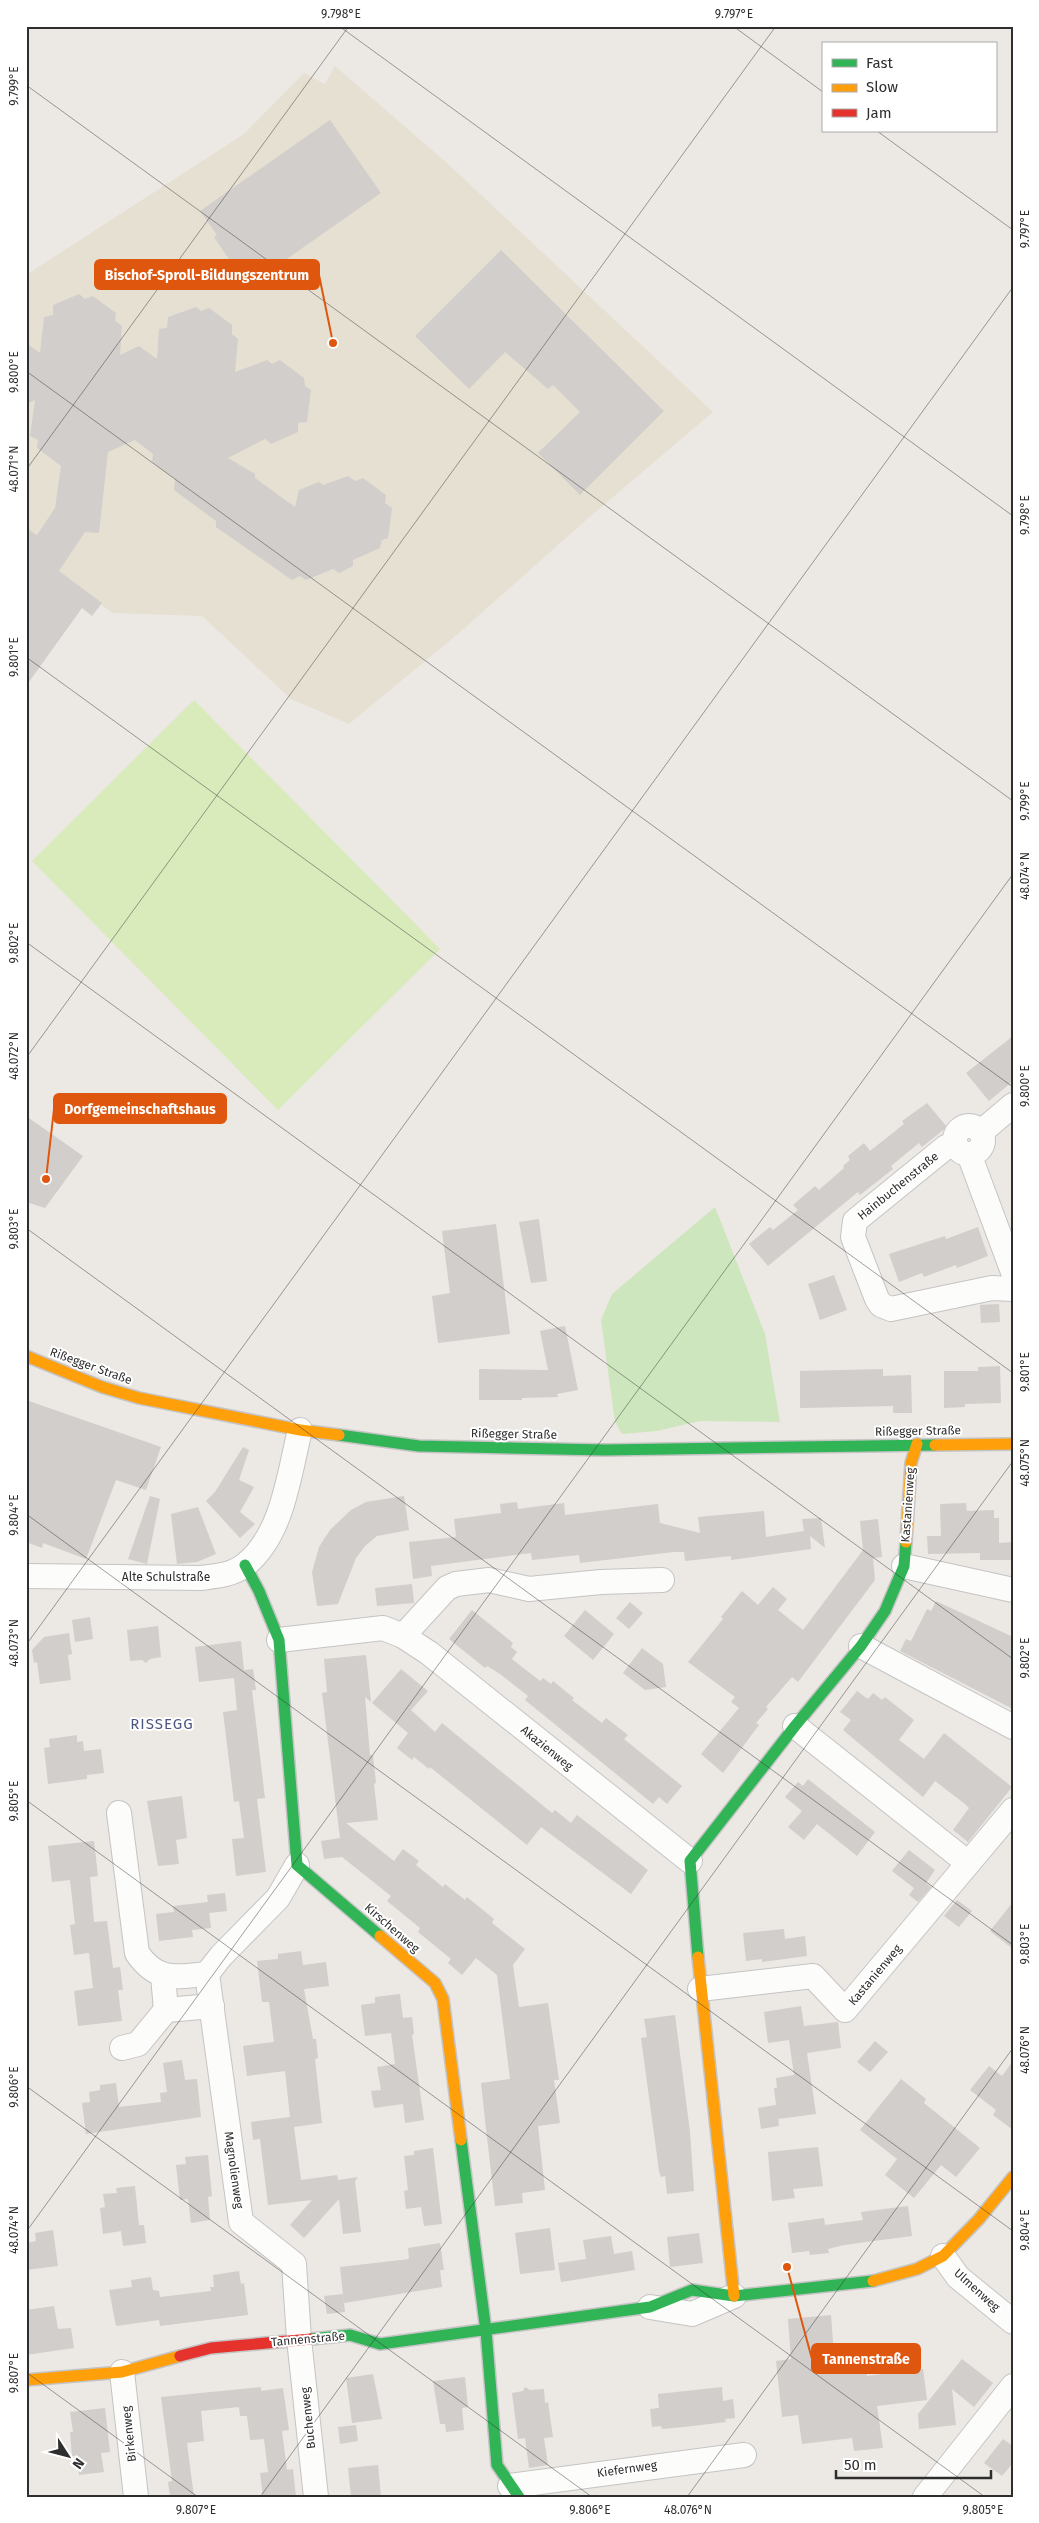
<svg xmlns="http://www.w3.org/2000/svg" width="1039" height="2523" font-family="'Fira Sans',sans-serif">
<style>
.education{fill:#e6e0d3}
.green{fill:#cee6be}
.pitch{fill:#d9eabb}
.building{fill:#d1cecb}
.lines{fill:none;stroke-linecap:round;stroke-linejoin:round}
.street-casing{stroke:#c5c4c5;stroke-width:26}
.fast-casing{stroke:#c5c4c5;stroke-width:14}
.slow-casing{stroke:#c5c4c5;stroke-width:14}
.jam-casing{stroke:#c5c4c5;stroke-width:14}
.street{stroke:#fcfcfb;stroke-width:24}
.fast{stroke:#30b455;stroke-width:11}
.slow{stroke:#ff9f0a;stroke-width:11}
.jam{stroke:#e5322d;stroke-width:11}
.ticks{fill:none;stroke:#2e2e2e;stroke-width:1;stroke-opacity:0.45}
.labels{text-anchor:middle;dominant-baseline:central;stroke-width:4;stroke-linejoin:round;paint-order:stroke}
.street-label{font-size:12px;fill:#2e2e2e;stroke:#fff}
.quarter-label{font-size:15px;letter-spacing:1px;fill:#4d5680;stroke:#fff}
.leader{fill:none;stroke:#df570e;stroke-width:2}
.callout-dot{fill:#df570e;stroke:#fff;stroke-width:2}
.callout{fill:#df570e;stroke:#df570e;stroke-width:2}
.callout-label{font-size:14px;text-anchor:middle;font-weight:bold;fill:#fff}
.neatline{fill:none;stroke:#2e2e2e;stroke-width:2}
.ticks-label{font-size:12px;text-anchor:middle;fill:#2e2e2e}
</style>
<rect width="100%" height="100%" fill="#ece8e4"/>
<polygon class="education" points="335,66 448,164 713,412 586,520 459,633 349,724 291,699 202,616 113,613 73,585 26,647 26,275 244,134 304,73 325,84"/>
<polygon class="green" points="715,1207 765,1334 780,1422 700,1421 657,1431 622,1434 615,1422 601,1320 612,1294"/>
<polygon class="pitch" points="194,700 440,949 278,1110 32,861"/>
<g class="building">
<polygon points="330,120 381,193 251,284 235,260 231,262 214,237 217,235 200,211"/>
<polygon points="501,250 664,411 580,495 538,453 580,412 553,385 548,389 505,352 469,389 415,336"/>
<polygon points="79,294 85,299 93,296 116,313 115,321 122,326 120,355 139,346 157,359 159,329 167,328 168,317 196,307 201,311 209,308 232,325 232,334 238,339 235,372 267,360 272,364 280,360 304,378 305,386 311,390 307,422 298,423 298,432 271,444 265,439 228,458 255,474 255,478 295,507 299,490 319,482 323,485 348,476 355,481 363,478 386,495 385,503 392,508 388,538 382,540 380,548 353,560 353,566 339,573 333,569 306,580 300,576 292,580 216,527 216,521 174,490 175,479 152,462 153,454 135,440 108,452 99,533 85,532 59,571 102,603 92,616 82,608 26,686 26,528 37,535 55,508 61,466 37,448 38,440 30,436 35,400 26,404 26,343 40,353 44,317 53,315 53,305"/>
<polygon points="1013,1036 1013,1081 989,1101 966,1073"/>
<polygon points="927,1103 947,1127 922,1147 919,1143 891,1166 893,1169 860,1195 858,1192 768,1266 749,1244 770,1227 773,1230 798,1210 793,1205 815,1186 819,1190 844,1168 843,1166 850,1160 848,1156 864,1143 870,1151 904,1124 902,1121"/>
<polygon points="26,1116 83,1156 45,1208 26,1202"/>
<polygon points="539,1219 547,1281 531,1283 519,1222"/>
<polygon points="496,1224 510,1334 438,1343 432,1296 450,1293 442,1231"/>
<polygon points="978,1227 988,1256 957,1268 956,1265 924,1277 922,1273 899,1282 889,1254 945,1236 946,1239"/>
<polygon points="834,1275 847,1310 820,1320 808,1284"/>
<polygon points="999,1304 1000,1322 981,1323 980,1305"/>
<polygon points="565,1326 578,1390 557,1394 558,1397 522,1398 522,1400 479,1400 479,1369 548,1370 540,1331"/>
<polygon points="1000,1366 1001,1403 965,1404 965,1407 944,1408 944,1371 978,1371 978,1367"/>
<polygon points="883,1369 883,1376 911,1375 912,1413 893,1413 893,1406 800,1408 800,1371"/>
<polygon points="26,1400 161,1447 146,1490 116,1480 86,1559 43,1543 42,1548 26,1542"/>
<polygon points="243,1447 249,1450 239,1480 254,1487 240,1512 255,1524 240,1538 206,1501 215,1492"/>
<polygon points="150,1496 160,1499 147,1564 128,1559"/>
<polygon points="404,1496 409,1530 377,1536 365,1546 356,1558 338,1604 317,1606 312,1572 319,1547 330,1530 351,1510 366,1502"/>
<polygon points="517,1502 518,1509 564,1503 565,1515 658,1504 660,1523 700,1533 698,1517 764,1511 766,1537 804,1531 802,1519 821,1518 825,1548 810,1536 811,1549 731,1560 731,1556 685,1561 684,1552 674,1552 580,1563 579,1555 532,1560 531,1553 431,1566 432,1576 413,1579 409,1542 456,1537 454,1519 501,1513 500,1504"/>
<polygon points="966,1503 967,1511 994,1510 994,1518 999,1518 999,1543 1013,1542 1013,1560 980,1560 980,1553 928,1554 927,1536 941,1536 940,1504"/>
<polygon points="198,1507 216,1554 197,1562 177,1564 171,1514"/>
<polygon points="878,1519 882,1557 873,1558 875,1580 798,1682 792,1677 766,1707 768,1709 756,1723 759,1725 723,1773 701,1754 739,1708 731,1702 735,1697 688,1662 723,1619 721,1617 742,1591 758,1605 773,1587 787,1599 778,1610 803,1630 863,1550 860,1521"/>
<polygon points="412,1584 414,1603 377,1606 375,1588"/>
<polygon points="936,1601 1013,1637 1013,1709 900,1651 906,1639 911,1641 927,1609 931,1611"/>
<polygon points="630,1602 643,1613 629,1629 616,1618"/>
<polygon points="472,1610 513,1643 511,1647 517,1652 512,1659 540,1681 543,1678 551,1684 553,1681 574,1698 572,1700 602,1723 606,1718 628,1735 624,1739 682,1786 667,1804 659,1797 653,1804 525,1700 528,1696 500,1674 487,1666 485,1668 449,1639"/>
<polygon points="585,1610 614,1634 593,1660 564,1636"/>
<polygon points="90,1617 93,1639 75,1642 72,1620"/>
<polygon points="158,1626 161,1657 150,1659 146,1663 142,1660 130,1661 127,1630"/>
<polygon points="69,1633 72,1654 68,1655 71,1680 40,1684 37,1662 34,1663 32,1650 44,1637"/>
<polygon points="241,1641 244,1670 253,1669 256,1690 252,1690 265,1798 257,1799 266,1872 236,1876 232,1839 244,1838 239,1801 234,1802 223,1712 237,1710 234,1678 199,1682 195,1647"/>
<polygon points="642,1648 663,1664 666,1687 645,1690 623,1673"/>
<polygon points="366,1655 371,1702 365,1697 370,1755 373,1755 376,1783 374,1784 378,1820 346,1823 394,1861 403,1849 419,1861 416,1865 443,1887 445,1884 465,1900 467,1897 494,1919 492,1923 525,1949 513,1965 519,2007 548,2003 559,2080 554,2080 560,2123 538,2126 545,2190 522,2193 523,2203 495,2206 486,2129 481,2083 510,2079 497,1975 476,1958 462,1975 448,1963 451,1959 418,1932 420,1928 387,1901 391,1896 342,1857 324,1859 321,1841 340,1838 322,1693 327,1692 324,1659"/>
<polygon points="401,1669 428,1691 411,1710 435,1732 442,1723 552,1813 555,1810 571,1823 577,1815 648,1870 631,1894 541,1827 527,1845 430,1767 429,1769 414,1757 412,1760 397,1748 408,1733 372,1703"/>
<polygon points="857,1691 868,1699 873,1693 882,1700 885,1697 914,1720 899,1740 924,1759 944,1733 1012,1787 968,1842 953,1830 969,1808 965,1804 935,1781 923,1797 843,1730 851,1720 840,1712"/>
<polygon points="77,1735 77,1742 83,1741 84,1751 101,1749 104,1773 87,1775 87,1779 48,1784 44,1748 50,1747 49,1739"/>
<polygon points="808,1779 875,1832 857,1856 817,1824 804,1840 788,1827 802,1811 785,1797 798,1782 803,1786"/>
<polygon points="182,1796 187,1838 176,1840 179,1864 158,1866 147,1801"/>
<polygon points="94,1841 98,1876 90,1877 94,1922 107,1921 113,1968 120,1967 123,1990 118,1990 122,2021 78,2026 74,1991 93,1988 89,1953 74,1955 70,1925 75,1924 70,1880 52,1882 48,1846"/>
<polygon points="909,1850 935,1870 926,1883 931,1887 918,1902 909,1895 914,1888 892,1871"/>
<polygon points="225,1893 227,1911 209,1913 207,1895"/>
<polygon points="957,1900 972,1911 959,1927 944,1916"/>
<polygon points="208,1902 211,1928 192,1930 193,1937 159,1941 156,1914 174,1912 173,1906"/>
<polygon points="1013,1902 1013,1949 990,1931"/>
<polygon points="784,1929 785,1939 805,1936 807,1956 762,1962 762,1959 746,1961 743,1933"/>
<polygon points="301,1951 303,1965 326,1962 329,1986 304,1989 313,2039 316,2039 318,2058 315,2059 322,2123 294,2127 301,2180 337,2175 338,2180 358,2177 355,2181 361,2232 343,2234 339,2199 304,2238 290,2225 312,2200 268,2205 260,2139 253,2140 251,2122 290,2117 285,2071 247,2076 243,2046 274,2042 269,2002 262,2002 257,1961 278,1959 278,1954"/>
<polygon points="400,1994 403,2018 412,2017 414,2034 412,2035 424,2120 405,2123 403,2104 374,2108 371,2091 381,2090 377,2067 395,2064 391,2033 365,2036 361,2005 375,2003 375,1997"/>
<polygon points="801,2006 804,2026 838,2022 841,2048 807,2053 816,2114 778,2119 778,2114 779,2126 761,2129 758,2108 776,2105 774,2088 777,2088 776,2078 794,2075 789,2040 768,2043 764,2012"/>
<polygon points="675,2015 690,2132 694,2191 667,2194 665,2176 661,2177 659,2171 641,2038 647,2037 644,2019"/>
<polygon points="875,2041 888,2052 870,2072 857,2062"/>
<polygon points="182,2060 185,2080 197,2079 201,2117 86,2134 82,2103 90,2102 89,2092 100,2090 100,2085 116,2083 119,2107 161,2102 160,2093 167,2092 163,2063"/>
<polygon points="1013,2061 1013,2130 993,2115 996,2110 970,2090 989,2066 1002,2076"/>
<polygon points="901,2079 926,2099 924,2103 980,2148 956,2177 941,2165 914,2198 885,2175 897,2159 860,2130"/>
<polygon points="818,2147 823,2186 793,2189 795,2198 772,2201 768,2152"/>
<polygon points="433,2148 442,2224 424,2226 421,2207 406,2209 404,2191 408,2190 404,2156 414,2155 414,2151"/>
<polygon points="208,2155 212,2196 208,2197 210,2220 191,2223 188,2199 180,2200 176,2165 186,2164 185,2157"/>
<polygon points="135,2186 139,2225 144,2225 146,2243 123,2246 121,2231 103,2234 100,2208 105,2207 103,2194 117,2193 116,2188"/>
<polygon points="908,2206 912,2236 844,2245 828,2249 829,2253 810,2255 809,2251 792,2253 788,2223 824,2218 825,2225 863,2220 861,2212"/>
<polygon points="550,2228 555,2270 520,2274 515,2233"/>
<polygon points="53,2230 58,2266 26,2270 26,2243 36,2241 35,2233"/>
<polygon points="699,2233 703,2263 670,2267 667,2237"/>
<polygon points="611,2236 614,2254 632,2251 635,2270 561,2282 558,2263 586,2259 583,2240"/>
<polygon points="440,2243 444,2270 440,2270 442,2287 344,2303 340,2267 409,2259 408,2248"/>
<polygon points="239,2271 241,2284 244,2283 248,2315 160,2326 159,2320 116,2326 109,2290 132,2287 131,2280 151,2277 153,2290 159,2291 160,2297 211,2291 210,2287 214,2287 213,2275"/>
<polygon points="343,2294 345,2312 327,2314 324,2296"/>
<polygon points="54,2306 58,2329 71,2328 74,2348 26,2355 26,2310"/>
<polygon points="831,2315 834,2356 864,2352 867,2376 923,2369 927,2400 877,2406 883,2448 854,2451 852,2438 802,2444 798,2415 782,2417 776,2361 791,2359 788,2319"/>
<polygon points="962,2359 993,2383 974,2407 952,2389 956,2425 919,2429 918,2414"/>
<polygon points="373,2374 382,2419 352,2423 346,2378"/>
<polygon points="465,2377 468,2407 462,2408 464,2430 446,2432 445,2424 440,2424 433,2381"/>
<polygon points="261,2387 261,2391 283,2388 289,2430 282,2431 287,2470 293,2469 296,2497 263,2497 260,2473 268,2472 264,2439 250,2440 247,2416 240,2416 239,2407 201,2411 204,2441 187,2443 194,2497 170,2497 168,2482 172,2481 161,2397"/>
<polygon points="525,2387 530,2390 544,2389 545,2403 548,2402 553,2437 544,2438 548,2465 529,2468 525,2438 518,2439 512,2393 523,2391"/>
<polygon points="722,2387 723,2401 733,2399 735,2418 725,2419 726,2422 684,2427 662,2429 661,2426 652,2427 650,2409 659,2408 658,2394"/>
<polygon points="105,2408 110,2452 101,2453 104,2472 79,2475 77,2456 72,2456 70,2432 73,2432 70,2412"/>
<polygon points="356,2425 358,2441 340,2444 338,2427"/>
<polygon points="1003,2439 1013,2446 1013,2463 1002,2476 984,2463"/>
<polygon points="378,2465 381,2497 351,2497 348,2468"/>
</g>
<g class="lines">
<defs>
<g id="street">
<circle cx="969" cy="1140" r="14"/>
<polyline points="981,1132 1013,1105"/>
<polyline points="955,1145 946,1147 855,1221 853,1237 877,1299 881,1305 891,1309 992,1288 1013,1289"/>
<polyline points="969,1154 1013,1272"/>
<polyline points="904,1566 1013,1590"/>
<path d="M26 1576 201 1578C217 1576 232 1575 245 1565 283 1535 289 1474 300 1430"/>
<polyline points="403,1636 447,1588 456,1584 489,1580 529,1589 601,1582 662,1580"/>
<polyline points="279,1640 383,1628 403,1636 429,1653 690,1861"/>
<polyline points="861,1646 1013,1727"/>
<polyline points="795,1726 968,1863"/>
<path d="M119 1813 137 1953C157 1982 175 1977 207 1974"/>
<polyline points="297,1865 278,1898 221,1956 207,1974 241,2222 294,2264 299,2339 316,2497"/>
<polyline points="163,1976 166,2010 212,2006"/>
<polyline points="700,1989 813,1976 845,2010 1013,1810"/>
<polyline points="122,2048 138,2044 166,2010"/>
<polyline points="943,2256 958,2277 1013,2322"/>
<polyline points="650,2307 692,2314 734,2296"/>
<polyline points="122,2372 136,2497"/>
<polyline points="510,2486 744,2455"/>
<polyline points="925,2497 1013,2386"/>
</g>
<g id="fast">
<polyline points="339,1435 419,1446 605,1450 935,1445"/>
<polyline points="245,1565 259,1591 279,1640 297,1865 380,1936"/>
<polyline points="698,1957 690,1861 795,1726 861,1646 885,1611 904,1566 906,1542"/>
<polyline points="461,2140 486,2331 497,2465 519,2497"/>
<polyline points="311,2339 350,2335 380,2344 650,2307 692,2290 734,2296 873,2281"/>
</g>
<g id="slow">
<polyline points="26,1356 102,1387 139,1398 300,1430 339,1435"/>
<polyline points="935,1445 1013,1444"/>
<polyline points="906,1542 911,1463 917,1444"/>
<polyline points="380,1936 435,1983 443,1999 461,2140"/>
<polyline points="698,1957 734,2296"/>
<polyline points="873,2281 917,2269 943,2256 979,2219 1013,2177"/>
<polyline points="26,2380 122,2372 180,2356"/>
</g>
<polyline id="jam" points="180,2356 211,2348 311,2339"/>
</defs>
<use href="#street" class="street-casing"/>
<use href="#fast" class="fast-casing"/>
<use href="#slow" class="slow-casing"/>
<use href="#jam" class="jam-casing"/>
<use href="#street" class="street"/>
<use href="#fast" class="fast"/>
<use href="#slow" class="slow"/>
<use href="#jam" class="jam"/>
</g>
<path class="ticks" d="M339 26 1013 516M733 26 823 92M26 85 1013 801M877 131 1013 230M26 371 1013 1087M26 470 349 26M26 657 1013 1373M26 942 1013 1659M26 1058 776 26M26 1228 1013 1945M26 1514 1013 2231M26 1645 1013 287M26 1800 985 2497M26 2086 592 2497M26 2232 1013 874M26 2372 198 2497M260 2497 1013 1461M687 2497 1013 2048"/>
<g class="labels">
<g class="street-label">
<text transform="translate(898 1186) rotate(-39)">Hainbuchenstraße</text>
<text transform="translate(91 1366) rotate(20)">Rißegger Straße</text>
<text transform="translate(918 1431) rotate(-1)">Rißegger Straße</text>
<text transform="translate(514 1434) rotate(1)">Rißegger Straße</text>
<text transform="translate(908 1505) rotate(-86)">Kastanienweg</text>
<text x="166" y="1577">Alte Schulstraße</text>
<text transform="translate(547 1748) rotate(39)">Akazienweg</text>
<text transform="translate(392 1928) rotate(41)">Kirschenweg</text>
<text transform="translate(875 1975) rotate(-50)">Kastanienweg</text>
<text transform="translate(234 2170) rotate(82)">Magnolienweg</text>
<text transform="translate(977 2290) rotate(42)">Ulmenweg</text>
<text transform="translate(308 2339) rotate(-5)">Tannenstraße</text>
<text transform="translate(308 2418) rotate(-96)">Buchenweg</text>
<text transform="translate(129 2434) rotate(-96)">Birkenweg</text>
<text transform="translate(627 2469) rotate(-8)">Kiefernweg</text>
</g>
<g class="quarter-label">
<text x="162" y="1724">RISSEGG</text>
</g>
</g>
<path class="leader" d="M333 343L319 275M46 1179L54 1109M787 2267L812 2359"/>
<g class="callout-dot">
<circle cx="333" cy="343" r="5"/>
<circle cx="46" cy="1179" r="5"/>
<circle cx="787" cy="2267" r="5"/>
</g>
<g class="callout">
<rect x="95" y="260" width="224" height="29" rx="5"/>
<rect x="54" y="1094" width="172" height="29" rx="5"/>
<rect x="812" y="2344" width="108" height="29" rx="5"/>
</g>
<g class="callout-label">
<text x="207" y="280">Bischof-Sproll-Bildungszentrum</text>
<text x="140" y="1114">Dorfgemeinschaftshaus</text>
<text x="866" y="2364">Tannenstraße</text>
</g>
<rect width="1039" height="2523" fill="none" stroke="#ffffff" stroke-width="55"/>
<rect x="822" y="42" width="175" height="90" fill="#ffffff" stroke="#ababab"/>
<rect x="832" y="59" width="25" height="8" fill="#30b455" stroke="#ababab"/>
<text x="866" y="68" font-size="15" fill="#2e2e2e">Fast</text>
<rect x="832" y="84" width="25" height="8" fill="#ff9f0a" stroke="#ababab"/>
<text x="866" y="92" font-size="15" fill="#2e2e2e">Slow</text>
<rect x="832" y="109" width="25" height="8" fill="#e5322d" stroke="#ababab"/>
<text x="866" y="118" font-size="15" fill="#2e2e2e">Jam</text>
<g transform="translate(68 2456) rotate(126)" stroke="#ffffff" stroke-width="4" paint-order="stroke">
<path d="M0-4L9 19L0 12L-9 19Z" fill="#2e2e2e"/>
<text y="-8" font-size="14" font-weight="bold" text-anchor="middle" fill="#2e2e2e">N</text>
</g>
<path d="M836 2470v8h155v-8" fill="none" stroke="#2e2e2e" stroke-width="2.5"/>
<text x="844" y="2470" font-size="15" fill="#2e2e2e" stroke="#ffffff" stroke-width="4" paint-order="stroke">50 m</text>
<rect x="28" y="28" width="984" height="2468" class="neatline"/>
<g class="ticks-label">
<text x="341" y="18">9.798°E</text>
<text x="734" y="18">9.797°E</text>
<text transform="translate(14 86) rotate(-90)" y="4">9.799°E</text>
<text transform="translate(1025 229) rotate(-90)" y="4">9.797°E</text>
<text transform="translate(14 372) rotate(-90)" y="4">9.800°E</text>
<text transform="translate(14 469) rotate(-90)" y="4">48.071°N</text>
<text transform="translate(1025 515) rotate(-90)" y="4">9.798°E</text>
<text transform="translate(14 657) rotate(-90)" y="4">9.801°E</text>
<text transform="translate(1025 801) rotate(-90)" y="4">9.799°E</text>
<text transform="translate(1025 876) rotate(-90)" y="4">48.074°N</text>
<text transform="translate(14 943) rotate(-90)" y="4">9.802°E</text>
<text transform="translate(14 1056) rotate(-90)" y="4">48.072°N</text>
<text transform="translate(1025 1086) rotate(-90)" y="4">9.800°E</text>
<text transform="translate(14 1229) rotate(-90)" y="4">9.803°E</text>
<text transform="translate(1025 1372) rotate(-90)" y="4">9.801°E</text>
<text transform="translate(1025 1463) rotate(-90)" y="4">48.075°N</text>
<text transform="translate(14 1515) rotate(-90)" y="4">9.804°E</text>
<text transform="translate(14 1643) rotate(-90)" y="4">48.073°N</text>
<text transform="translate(1025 1658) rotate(-90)" y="4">9.802°E</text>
<text transform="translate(14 1801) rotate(-90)" y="4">9.805°E</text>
<text transform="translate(1025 1944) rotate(-90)" y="4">9.803°E</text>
<text transform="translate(1025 2050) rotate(-90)" y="4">48.076°N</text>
<text transform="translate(14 2087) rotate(-90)" y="4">9.806°E</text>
<text transform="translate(1025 2230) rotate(-90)" y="4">9.804°E</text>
<text transform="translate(14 2230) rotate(-90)" y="4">48.074°N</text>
<text transform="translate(14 2373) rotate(-90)" y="4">9.807°E</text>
<text x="196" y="2514">9.807°E</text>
<text x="590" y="2514">9.806°E</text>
<text x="688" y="2514">48.076°N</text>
<text x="983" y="2514">9.805°E</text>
</g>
</svg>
